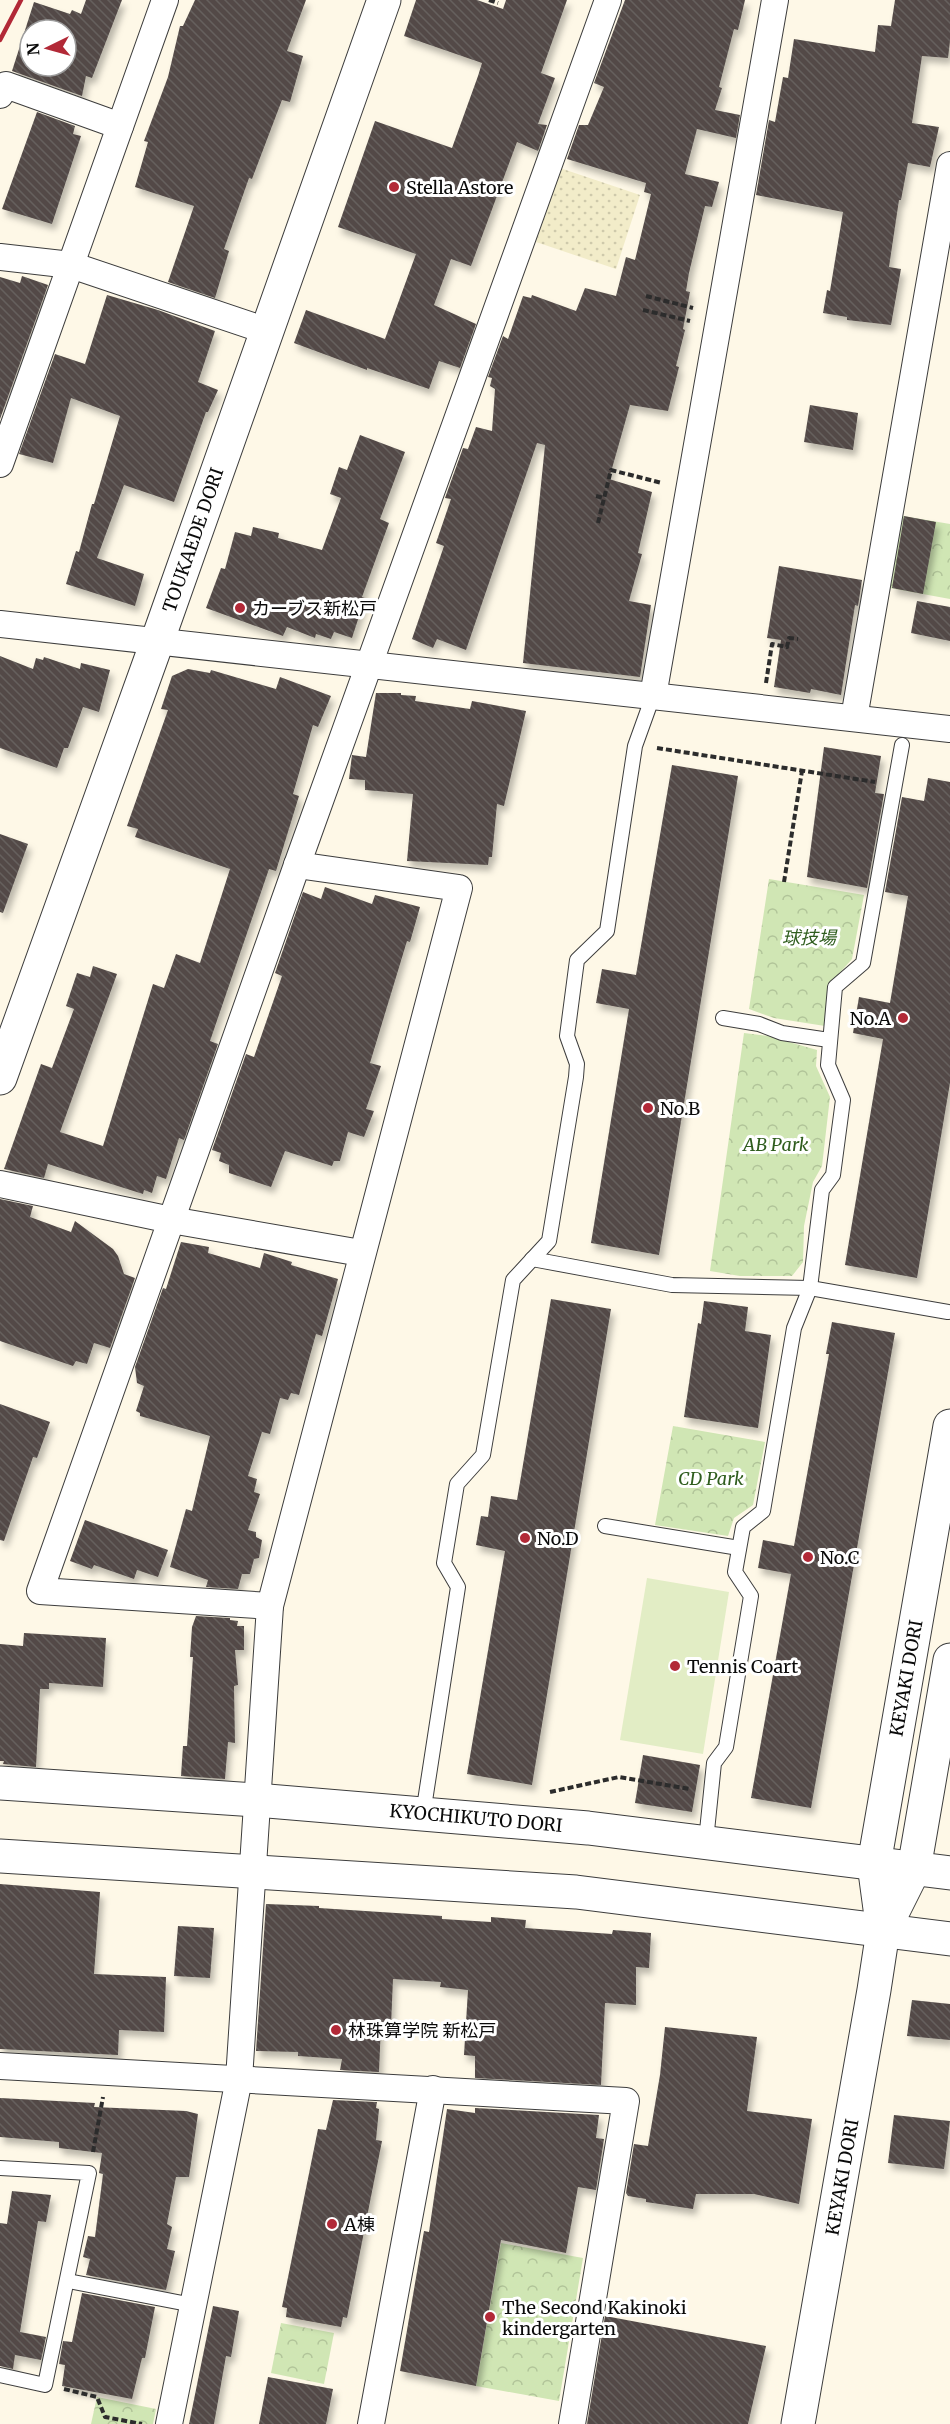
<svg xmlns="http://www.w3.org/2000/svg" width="950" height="2424" font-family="Merriweather,'Noto Sans JP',serif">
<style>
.farmland{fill:url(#farmland-dots)}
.park{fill:url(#park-crowns)}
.pitch{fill:#e2edc5}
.building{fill:url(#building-back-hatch);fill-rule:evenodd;filter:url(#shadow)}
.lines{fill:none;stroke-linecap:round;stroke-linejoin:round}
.service-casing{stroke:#3d3d3d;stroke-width:16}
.minor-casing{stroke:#3d3d3d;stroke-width:28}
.tertiary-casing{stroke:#3d3d3d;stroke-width:35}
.path{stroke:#2c2c2c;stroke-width:4;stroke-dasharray:6 3;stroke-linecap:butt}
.service{stroke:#fff;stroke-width:14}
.minor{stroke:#fff;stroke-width:26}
.tertiary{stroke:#fff;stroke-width:33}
.rail{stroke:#b22937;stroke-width:4.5}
.poi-dot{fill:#b22937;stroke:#fff;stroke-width:2}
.labels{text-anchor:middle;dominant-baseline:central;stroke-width:6;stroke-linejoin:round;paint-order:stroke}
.poi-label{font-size:18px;fill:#0a0a0a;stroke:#fff;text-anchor:start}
.street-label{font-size:18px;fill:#0a0a0a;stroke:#fff}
.park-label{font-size:18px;font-style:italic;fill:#2f5d1e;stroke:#fff}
</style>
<defs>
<pattern id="farmland-dots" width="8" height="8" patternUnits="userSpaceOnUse" patternTransform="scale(1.5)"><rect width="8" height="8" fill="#f2ecc9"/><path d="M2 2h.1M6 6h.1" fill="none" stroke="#cec9ab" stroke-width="1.8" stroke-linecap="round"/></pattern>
<pattern id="park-crowns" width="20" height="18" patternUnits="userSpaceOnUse" patternTransform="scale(1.5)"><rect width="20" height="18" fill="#d0e6b4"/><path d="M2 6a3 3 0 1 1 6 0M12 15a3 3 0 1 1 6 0" fill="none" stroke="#b1c499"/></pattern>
<pattern id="building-back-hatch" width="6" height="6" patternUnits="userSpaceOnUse" patternTransform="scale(1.5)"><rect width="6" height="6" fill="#524a47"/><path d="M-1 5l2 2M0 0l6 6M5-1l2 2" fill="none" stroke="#66605d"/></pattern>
<filter id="shadow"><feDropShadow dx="3.5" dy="6" stdDeviation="3" flood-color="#0004"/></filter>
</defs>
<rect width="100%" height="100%" fill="#fef8e7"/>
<polygon class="farmland" points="560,168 640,195 616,269 536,242"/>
<g class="park">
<polygon points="903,516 950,524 950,599 890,588"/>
<polygon points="769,879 864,895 852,959 829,985 825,1026 774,1018 749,1009"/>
<polygon points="744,1033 768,1036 817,1050 816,1066 830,1097 822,1166 813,1182 804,1226 803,1262 792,1276 740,1276 710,1271"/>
<polygon points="673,1426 765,1442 753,1505 734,1518 728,1536 655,1525"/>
<polygon points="501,2243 583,2258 559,2401 476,2386"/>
<polygon points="281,2323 334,2333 324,2384 271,2373"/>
<polygon points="97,2397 156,2409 153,2424 91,2424"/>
</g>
<polygon class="pitch" points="647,1578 729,1592 703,1754 620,1740"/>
<g class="building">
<path d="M86 0H122L92 78 86 76 82 96 12 71 34 2 70 14 72 10 81 14ZM30 30H66V66H30Z"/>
<polygon points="195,0 306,0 287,51 303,56 290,102 282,100 252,179 249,178 224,249 229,251 215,298 168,282 194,206 135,187 148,142 144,141 168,77 180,26 183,26"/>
<polygon points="416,0 477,0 503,9 506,0 567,0 541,73 555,78 538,124 547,125 538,151 517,142 471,266 451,259 434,305 476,324 460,368 439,361 429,389 367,368 367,370 294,343 306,310 385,339 416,254 338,227 375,121 452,148 478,76 482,63 404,36"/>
<polygon points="625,0 745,0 738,30 734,29 719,87 722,88 715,110 740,115 736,138 697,129 685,174 719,182 712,207 705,206 689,273 686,291 690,292 683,329 685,330 676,366 679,367 668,411 630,405 609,479 652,492 638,553 642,554 629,601 651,605 640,677 523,663 545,445 537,443 466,650 437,639 433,648 412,639 444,546 436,543 451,499 445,498 463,448 468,449 476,427 492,431 495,389 490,386 492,378 488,377 503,336 508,339 523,296 531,298 532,295 576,311 585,288 616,296 626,257 635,260 651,194 644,192 646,183 567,159 579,125 588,125 604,87 594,83"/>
<polygon points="895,0 950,0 950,41 948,58 922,56 912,123 939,127 930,167 908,163 901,200 899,200 889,267 901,269 891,325 847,320 847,317 823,313 827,290 830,291 843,212 756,195 769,120 775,122 783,77 788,78 794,39 875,52 878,25 891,26"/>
<polygon points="37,112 75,126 73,134 81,136 52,224 2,209"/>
<polygon points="22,276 48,285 0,419 0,277 20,283"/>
<polygon points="107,295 158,310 215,331 198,382 218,390 208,412 206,412 174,502 124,485 97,558 144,574 135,606 66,584 76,551 79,552 92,504 94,504 120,416 71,398 53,463 19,454 55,354 85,364"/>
<polygon points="810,405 858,413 853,450 804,442"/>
<polygon points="360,435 405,452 380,519 389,523 362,597 365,598 352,638 334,632 331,639 316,634 315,638 287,627 283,636 206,608 221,568 225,569 235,532 251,536 253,527 279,533 278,538 322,550 341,498 330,494 339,467 347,470"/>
<polygon points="904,516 936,522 923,594 892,588"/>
<polygon points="779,566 862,580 858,606 855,605 841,695 811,689 810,693 774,687 781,640 767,638"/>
<polygon points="917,601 950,607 950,641 911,633"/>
<polygon points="0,656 33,669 36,658 43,660 44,657 80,669 81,663 110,670 99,712 83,707 68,748 64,748 57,768 0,748"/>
<polygon points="188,669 210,673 211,670 276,689 280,677 331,696 318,727 313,725 293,794 299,796 276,871 269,869 210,1041 218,1044 184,1140 179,1138 166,1179 157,1176 152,1193 144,1190 143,1194 48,1164 44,1178 4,1169 41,1064 52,1068 74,1009 66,1006 77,973 90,977 93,966 117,974 60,1132 103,1146 153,984 164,988 176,954 200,963 230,869 135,837 138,829 127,826 168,710 161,709 172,676"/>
<polygon points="376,693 401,693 401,695 416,696 415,701 470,709 472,701 526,711 504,806 497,804 492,857 489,857 488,865 407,861 413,794 365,790 365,780 349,779 352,755 366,757"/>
<polygon points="824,747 881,756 875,793 884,794 867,888 807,877"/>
<polygon points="672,765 738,776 659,1255 591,1243 629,1009 596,1003 602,969 636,975"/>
<polygon points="928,778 950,782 950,1083 917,1278 845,1265 883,1039 853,1033 859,997 890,1003 908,896 885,892 902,797 924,801"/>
<polygon points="0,834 28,844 3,913 0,912"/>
<polygon points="325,887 372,904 375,895 420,907 410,942 407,941 370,1063 381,1066 366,1109 374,1111 364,1137 348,1132 340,1161 334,1161 332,1166 285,1151 271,1187 229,1173 229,1165 219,1161 221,1153 212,1150 246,1054 254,1057 282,976 275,973 303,892 321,899"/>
<polygon points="0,1199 33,1206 30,1217 71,1232 75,1221 113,1249 118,1256 124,1274 135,1278 110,1348 94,1343 87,1364 76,1361 73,1366 0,1341"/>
<polygon points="181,1242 209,1247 208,1253 260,1268 264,1253 292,1262 291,1265 338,1279 322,1336 316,1334 299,1395 291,1393 288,1400 280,1398 270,1434 262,1432 248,1476 257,1479 254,1492 260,1494 248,1530 256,1532 256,1537 262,1540 259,1558 254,1559 250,1574 242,1574 238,1589 206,1587 208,1580 170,1567 186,1509 192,1511 210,1436 140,1416 140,1413 136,1411 144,1386 137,1383 135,1367 163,1288 166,1289"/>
<polygon points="551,1299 611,1309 532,1785 467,1774 505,1551 476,1545 481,1516 488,1517 491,1496 517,1500"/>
<polygon points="704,1301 748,1307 745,1331 771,1335 758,1428 684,1417 698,1323 701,1324"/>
<polygon points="832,1322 895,1333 811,1808 751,1798 791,1574 758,1568 763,1540 794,1546 829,1354 826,1354"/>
<polygon points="0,1404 50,1422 37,1458 33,1457 4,1541 0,1540"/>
<polygon points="85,1520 168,1550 158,1577 137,1570 134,1579 94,1565 92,1569 70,1561"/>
<polygon points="196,1616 230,1618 230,1620 238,1621 237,1626 244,1626 244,1650 235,1650 238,1685 234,1686 235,1743 228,1742 225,1779 181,1776 183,1746 187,1746 193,1657 190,1657 192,1627"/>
<polygon points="24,1633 106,1638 103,1687 49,1683 49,1689 40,1689 36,1767 3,1764 4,1761 0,1761 0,1644 23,1646"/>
<polygon points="643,1755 700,1765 692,1812 635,1803"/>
<polygon points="0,1884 100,1892 94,1974 166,1977 164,2032 119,2030 118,2055 0,2049"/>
<polygon points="266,1904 319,1906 319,1908 442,1916 442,1919 491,1922 491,1917 526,1920 525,1928 612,1934 613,1930 651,1933 649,1968 636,1967 636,2005 605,2003 601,2085 475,2078 475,2056 464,2055 468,1990 440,1987 441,1982 393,1979 391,2026 381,2025 379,2072 340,2070 342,2059 298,2056 298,2052 256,2051"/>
<polygon points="178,1926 214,1928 210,1978 174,1976"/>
<polygon points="912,2000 950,2004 950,2040 907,2036"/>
<polygon points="665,2027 757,2037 747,2111 812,2119 799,2204 754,2194 696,2194 693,2209 646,2202 646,2199 628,2196 626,2193 634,2144 648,2146 660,2075"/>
<polygon points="0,2098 95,2103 94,2107 186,2111 198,2114 189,2177 176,2177 167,2224 172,2227 167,2249 175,2251 166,2290 86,2275 90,2259 83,2257 88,2236 95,2237 103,2174 99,2173 102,2153 59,2148 59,2142 0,2137"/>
<polygon points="333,2100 377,2102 376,2108 379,2109 376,2140 382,2141 347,2318 343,2317 341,2327 286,2317 287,2308 282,2307 318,2129 326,2130"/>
<polygon points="475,2108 599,2115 596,2138 604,2139 596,2190 578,2187 566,2253 501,2240 476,2386 400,2371 424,2231 429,2232 447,2109 475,2113"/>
<polygon points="894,2115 950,2121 944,2169 888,2163"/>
<polygon points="12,2191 51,2195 46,2222 38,2221 20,2332 46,2337 41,2360 15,2355 13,2369 0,2366 0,2223 7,2224"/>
<polygon points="82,2293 155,2307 145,2358 142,2358 132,2399 62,2386 65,2365 59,2364 63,2341 72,2342"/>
<polygon points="213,2306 239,2311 231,2357 226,2356 214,2424 189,2424"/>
<polygon points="605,2316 766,2346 748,2424 587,2424"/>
<polygon points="268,2377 333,2389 326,2424 259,2424"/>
</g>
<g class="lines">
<defs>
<g id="service">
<polyline points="723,1018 759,1024 782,1033 829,1040"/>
<polyline points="532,1259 672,1285 810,1288 948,1312"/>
<polyline points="605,1526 739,1548"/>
<polyline points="423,1814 458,1587 444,1563 457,1484 483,1455 513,1280 549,1241 576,1077 577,1064 567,1036 577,960 607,931 635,746 653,696"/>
<polyline points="707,1831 714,1763 726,1747 751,1596 735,1572 743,1527 763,1511 794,1328 810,1288 822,1190 833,1175 843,1100 828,1065 835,987 863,963 902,745"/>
<polyline points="0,2168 89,2173 45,2385 0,2375"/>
<polyline points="68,2281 193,2305"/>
</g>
<g id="minor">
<polyline points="0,95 6,85 120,126"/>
<polyline points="0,257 71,265 267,331"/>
<polyline points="0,464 165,0"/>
<polyline points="0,624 950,729"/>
<polyline points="653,696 775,0"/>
<polyline points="854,718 950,165"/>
<polyline points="0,1184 171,1220 361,1253"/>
<polyline points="270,1606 40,1591 297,865 608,0"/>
<polyline points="0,2066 626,2101 572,2424"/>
<polyline points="169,2424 239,2079 270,1606 459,888 297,865"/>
<polyline points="371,2424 433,2089"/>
</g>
<g id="tertiary">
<polyline points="0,1078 157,642 384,0"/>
<polyline points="0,1783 256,1800 588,1828 950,1873"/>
<polyline points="0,1856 576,1892 950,1939"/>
<polyline points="883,1931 914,1869 950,1660"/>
<polyline points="798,2424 874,1990 883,1931 874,1864 950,1426"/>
</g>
</defs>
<use href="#service" class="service-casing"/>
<use href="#minor" class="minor-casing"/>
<use href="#tertiary" class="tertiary-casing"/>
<g class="path">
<polyline points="489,0 498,3"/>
<polyline points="646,296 693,308"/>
<polyline points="643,310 690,321"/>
<polyline points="596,496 604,498"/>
<polyline points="598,523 611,470 662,483"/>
<polyline points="766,683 772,644 787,647 789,638 798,639"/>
<polyline points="657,748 875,782"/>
<polyline points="784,882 802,771"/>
<polyline points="550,1792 619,1777 690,1789"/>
<polyline points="93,2152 103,2097"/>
<polyline points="64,2389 97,2397 105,2417 142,2424"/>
</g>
<use href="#service" class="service"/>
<use href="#minor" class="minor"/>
<use href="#tertiary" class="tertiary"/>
<polyline class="rail" points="0,40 21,0"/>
</g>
<g class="poi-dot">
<circle cx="394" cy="187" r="6"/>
<circle cx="240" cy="608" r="6"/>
<circle cx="903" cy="1018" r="6"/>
<circle cx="648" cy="1108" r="6"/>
<circle cx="525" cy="1538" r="6"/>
<circle cx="808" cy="1557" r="6"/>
<circle cx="675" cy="1666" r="6"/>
<circle cx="336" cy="2030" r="6"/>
<circle cx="332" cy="2224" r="6"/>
<circle cx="490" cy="2317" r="6"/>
</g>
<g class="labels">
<g class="poi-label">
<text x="406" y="187">Stella Astore</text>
<text x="252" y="608">カーブス新松戸</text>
<text x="891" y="1018" text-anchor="end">No.A</text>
<text x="660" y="1108">No.B</text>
<text x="537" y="1538">No.D</text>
<text x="820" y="1557">No.C</text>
<text x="687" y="1666">Tennis Coart</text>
<text x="348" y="2030">林珠算学院 新松戸</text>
<text x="344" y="2224">A棟</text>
<text x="502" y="2307">The Second Kakinoki<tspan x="502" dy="21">kindergarten</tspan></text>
</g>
<g class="street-label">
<text transform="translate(193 540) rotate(-71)">TOUKAEDE DORI</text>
<text transform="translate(906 1678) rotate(-80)">KEYAKI DORI</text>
<text transform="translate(476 1818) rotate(5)">KYOCHIKUTO DORI</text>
<text transform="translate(842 2177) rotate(-80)">KEYAKI DORI</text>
</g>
<g class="park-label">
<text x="809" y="937">球技場</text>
<text x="776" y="1144">AB Park</text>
<text x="711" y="1478">CD Park</text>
</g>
</g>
<g transform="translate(48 48) rotate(265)"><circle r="28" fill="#ffffff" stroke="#9d9d9d" stroke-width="1.5"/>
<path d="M0-4.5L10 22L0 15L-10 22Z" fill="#b22937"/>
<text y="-9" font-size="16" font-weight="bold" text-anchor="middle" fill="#0a0a0a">N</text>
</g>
</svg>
